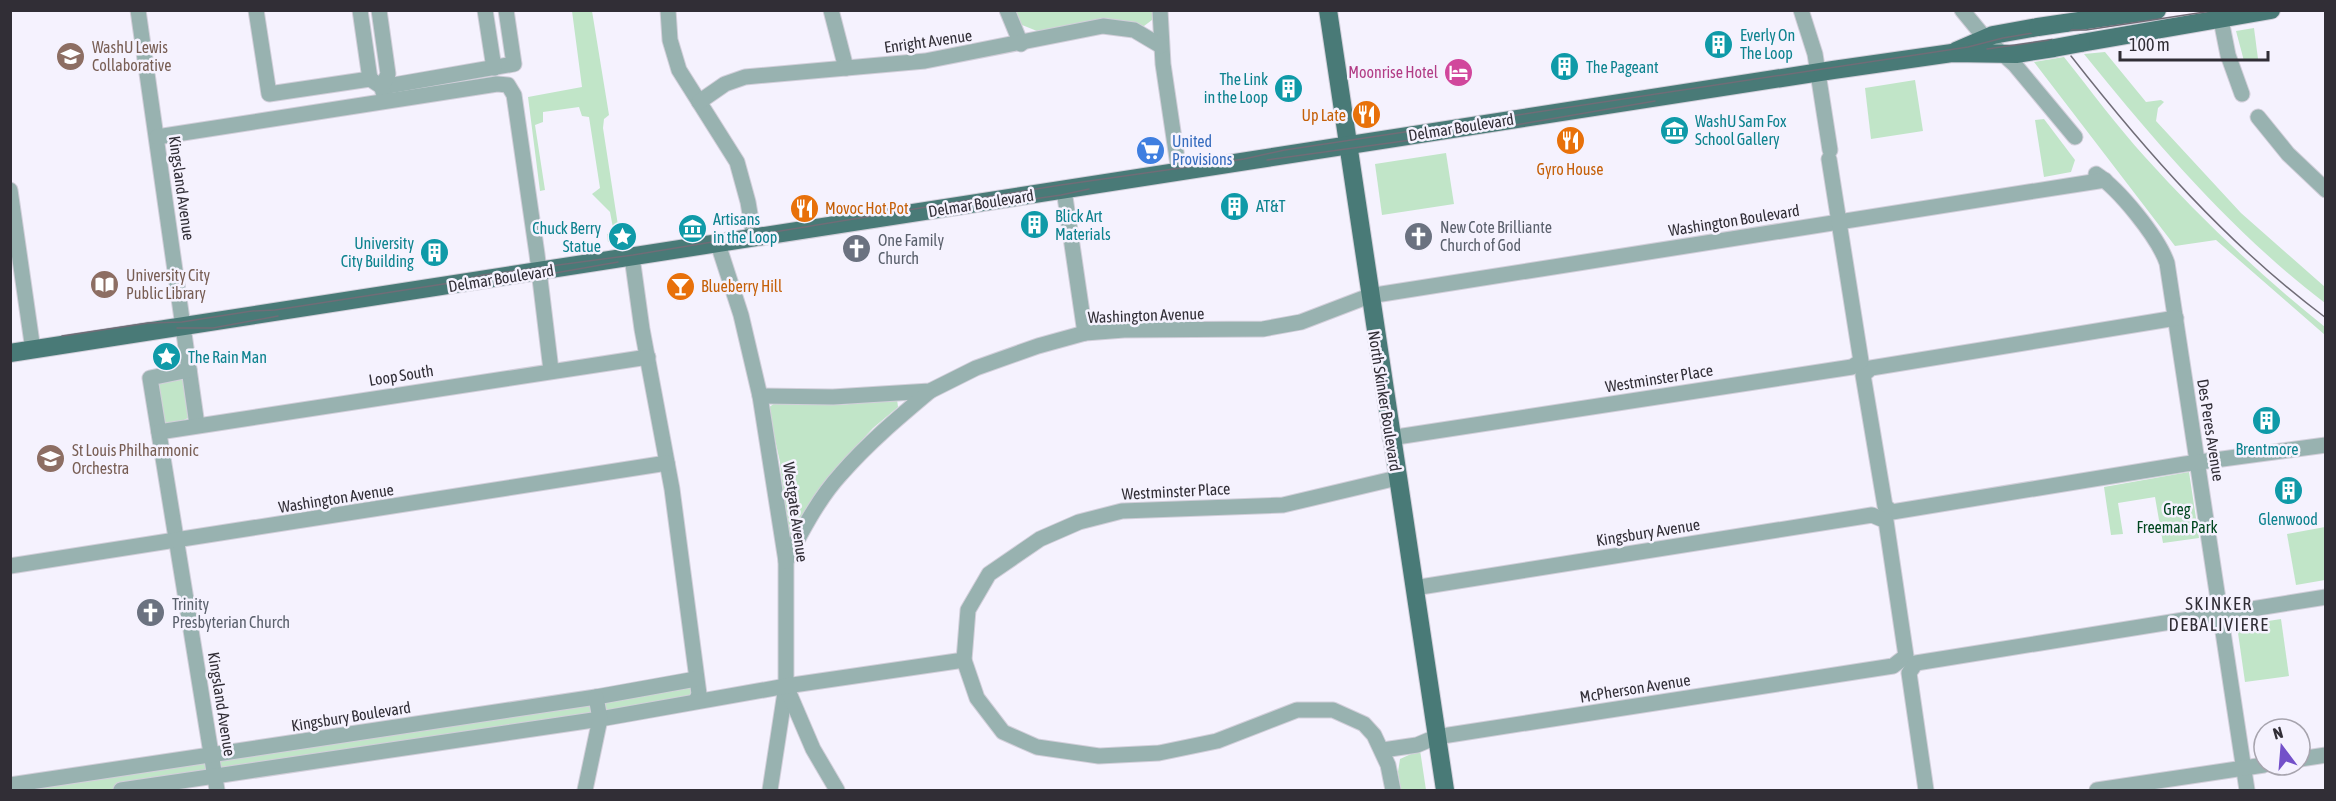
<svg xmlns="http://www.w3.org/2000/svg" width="2336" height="801" font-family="'Asap Condensed',sans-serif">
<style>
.green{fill:#c1e5c8}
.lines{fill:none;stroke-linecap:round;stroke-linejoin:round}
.minor-casing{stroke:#d2cfda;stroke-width:17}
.major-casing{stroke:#d2cfda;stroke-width:20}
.minor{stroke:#98b2b0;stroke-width:15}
.major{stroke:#497a77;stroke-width:18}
.tram{stroke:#706d77;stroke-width:1.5}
.major-bridge-casing{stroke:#d2cfda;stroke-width:20;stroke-linecap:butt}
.major-bridge{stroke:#497a77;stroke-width:18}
.labels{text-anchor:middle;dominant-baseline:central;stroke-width:5;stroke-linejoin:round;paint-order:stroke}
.culture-label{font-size:16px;fill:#0d838f;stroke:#f5f2fe;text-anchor:start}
.street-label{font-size:16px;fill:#312e36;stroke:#f5f2fe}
.education-label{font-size:16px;fill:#785e54;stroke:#f5f2fe;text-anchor:start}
.hotel-label{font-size:16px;fill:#b23c85;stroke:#f5f2fe;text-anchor:end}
.food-label{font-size:16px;fill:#c56008;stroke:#f5f2fe;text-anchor:start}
.shop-label{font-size:16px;fill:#366cbe;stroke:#f5f2fe;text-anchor:start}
.worship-label{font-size:16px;fill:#5b616d;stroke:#f5f2fe;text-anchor:start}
.park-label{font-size:16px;fill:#00461f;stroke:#f5f2fe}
.neighbourhood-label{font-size:18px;letter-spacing:1.5px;fill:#312e36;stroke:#f5f2fe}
</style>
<rect width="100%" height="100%" fill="#f5f2fe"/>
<g class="green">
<polygon points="1153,10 1152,20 1144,26 1107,20 1037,31 1022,25 1013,11"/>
<polygon points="572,11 592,11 609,115 604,119 603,128 619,232 628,231 629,239 608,242 607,234 614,233 610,212 592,194 600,188 589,117 582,116 579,107 543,112 543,122 535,125 545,190 540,191 528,97 582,87"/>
<polygon points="2254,28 2258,59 2244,61 2236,31"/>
<path d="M2105 52 2146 102 2161 100 2164 102 2158 108 2156 121 2241 213 2325 287V303C2233 233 2157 144 2084 54Z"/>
<path d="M2064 57C2091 91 2117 126 2145 157 2200 218 2261 276 2325 327V335L2216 240 2175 246 2034 62Z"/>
<polygon points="1915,80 1923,131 1871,139 1865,88"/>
<polygon points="2044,119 2075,160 2071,172 2044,177 2035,120"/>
<polygon points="1446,153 1454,204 1382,215 1375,164"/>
<polygon points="183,378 190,417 182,421 162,424 157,384"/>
<polygon points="893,398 897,399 898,407 873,428 847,456 791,538 787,528 780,462 768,408 775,403 842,405"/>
<polygon points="2189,472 2199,538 2163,543 2155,497 2118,503 2123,534 2111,535 2104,487"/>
<polygon points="2325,527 2325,580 2296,585 2287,534"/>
<polygon points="2281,619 2289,676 2245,682 2237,626"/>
<polygon points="696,679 696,701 121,790 11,790"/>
<polygon points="1420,750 1426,790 1401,790 1398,772 1400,759"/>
</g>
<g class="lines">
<defs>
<g id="minor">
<polyline points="138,10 197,425"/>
<polyline points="256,10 269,94 370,79 382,87 514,64 506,10"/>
<polyline points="360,10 370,79"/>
<polyline points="379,10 388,74 382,87 383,92"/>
<polyline points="485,10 494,68"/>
<polyline points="668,10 670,40 679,70 737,162 748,202 754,238"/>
<polyline points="831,10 846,68"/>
<polyline points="1007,10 1021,44"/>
<polyline points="1160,10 1163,64 1179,172"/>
<polyline points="1801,10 1815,54 1830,150"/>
<polyline points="1962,10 1985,38 2015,65 2075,137"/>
<polyline points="2219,10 2228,55 2242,94"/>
<polyline points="699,102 725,84 745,77 925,61 1103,26 1134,30 1161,46"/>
<polyline points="2258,117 2288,154 2326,190"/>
<polyline points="157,137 497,84 508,85 514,95 537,254 551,370"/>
<path d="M2096 174C2119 189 2158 237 2167 263L2247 790"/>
<polyline points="10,190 33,350"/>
<polyline points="1064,190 1085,333"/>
<polyline points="718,244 741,315 760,396 786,561 786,686 770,790"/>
<polyline points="632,257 642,329 672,489 699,694 696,701"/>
<polyline points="2176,318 1871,368 1863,375 1885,506 1892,512 2185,464 2326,445"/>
<polyline points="189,370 150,378 217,790"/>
<polyline points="760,396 833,397 930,391 976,368 1038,346 1085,333 1124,330 1263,329 1301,322 1369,296 2105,180"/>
<polyline points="159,432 648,357"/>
<polyline points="1390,438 1852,367 1861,361 1829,159"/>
<path d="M786 561C802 531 818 499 841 474 868 443 899 417 930 391"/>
<polyline points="10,566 667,463"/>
<polyline points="786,686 813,749 837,790"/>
<polyline points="1383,750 1417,745 1436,737 1893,666 1906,656 1886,521 1872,515 1414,588"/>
<polyline points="2300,759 2326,755"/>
<polyline points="10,785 596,697 696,679"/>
<polyline points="121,790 600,719 786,686 964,660"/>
<polyline points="585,790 600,719 596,697"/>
<polyline points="1393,790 1388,765 1374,735 1364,724 1333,710 1297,710 1217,741 1159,753 1099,756 1037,747 1003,732 977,698 964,660 968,610 989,574 1040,539 1079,522 1122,511 1283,505 1397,478"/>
<polyline points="1926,790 1909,673 1916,663 2326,597"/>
<polyline points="2097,790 2264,765"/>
</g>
<g id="major">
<polyline points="1328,10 1445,790"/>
<polyline points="2065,23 2157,10"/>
<polyline points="2081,43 2271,10"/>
<polyline points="1956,51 1993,35 2038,27"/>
<polyline points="10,353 1833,70 1952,53 2016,54 2054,48"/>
</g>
</defs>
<use href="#minor" class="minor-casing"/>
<use href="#major" class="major-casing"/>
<use href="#minor" class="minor"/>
<use href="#major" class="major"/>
<g class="tram">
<polyline points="1987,49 2076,36"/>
<path d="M2071 56C2147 153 2227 244 2326 318"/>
<polyline points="1267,160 1498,128 1655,101"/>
<polyline points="998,204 1061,195 1089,189"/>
<polyline points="458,287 493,284 618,262"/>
<polyline points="177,328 213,328 278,316"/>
<polyline points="62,336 148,323 182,322 252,311 275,310 450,283 483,275 633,255 1061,185 1244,159 1285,150 1968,47 2003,38 2051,30 2086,30 2218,10"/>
</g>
<defs>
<g id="major-bridge">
<polyline points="2038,27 2065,23"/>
<polyline points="2054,48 2081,43"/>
</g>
</defs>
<use href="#major-bridge" class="major-bridge-casing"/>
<use href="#major-bridge" class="major-bridge"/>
</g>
<defs>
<symbol id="building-disc" viewBox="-11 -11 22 22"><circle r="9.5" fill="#0f9aa8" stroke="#f5f2fe"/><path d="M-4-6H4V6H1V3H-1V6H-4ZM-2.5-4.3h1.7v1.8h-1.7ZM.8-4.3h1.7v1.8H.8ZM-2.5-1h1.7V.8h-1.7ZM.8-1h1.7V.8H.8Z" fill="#fff"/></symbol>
<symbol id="university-disc" viewBox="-11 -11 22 22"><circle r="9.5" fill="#8d6e63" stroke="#f5f2fe"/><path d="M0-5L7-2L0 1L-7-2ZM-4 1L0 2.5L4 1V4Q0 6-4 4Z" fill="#fff"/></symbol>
<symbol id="hotel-disc" viewBox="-11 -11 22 22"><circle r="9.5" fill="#d1479c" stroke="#f5f2fe"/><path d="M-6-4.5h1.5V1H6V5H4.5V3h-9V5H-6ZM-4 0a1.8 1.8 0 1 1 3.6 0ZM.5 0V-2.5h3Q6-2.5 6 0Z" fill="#fff"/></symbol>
<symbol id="restaurant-disc" viewBox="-11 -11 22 22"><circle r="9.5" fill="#e8710a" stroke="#f5f2fe"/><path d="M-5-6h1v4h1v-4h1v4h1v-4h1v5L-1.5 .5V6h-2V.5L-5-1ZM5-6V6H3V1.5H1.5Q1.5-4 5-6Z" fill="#fff"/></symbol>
<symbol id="museum-disc" viewBox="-11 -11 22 22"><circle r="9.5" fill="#0f9aa8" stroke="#f5f2fe"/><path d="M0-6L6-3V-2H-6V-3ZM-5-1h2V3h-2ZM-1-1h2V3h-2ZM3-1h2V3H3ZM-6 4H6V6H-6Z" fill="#fff"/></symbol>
<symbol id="supermarket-disc" viewBox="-11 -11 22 22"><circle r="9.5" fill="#3f7fe0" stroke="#f5f2fe"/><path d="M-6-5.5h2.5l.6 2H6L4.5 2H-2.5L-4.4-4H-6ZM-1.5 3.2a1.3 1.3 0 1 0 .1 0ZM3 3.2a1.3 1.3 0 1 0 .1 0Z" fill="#fff"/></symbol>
<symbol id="church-disc" viewBox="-11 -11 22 22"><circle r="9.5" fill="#6b7280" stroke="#f5f2fe"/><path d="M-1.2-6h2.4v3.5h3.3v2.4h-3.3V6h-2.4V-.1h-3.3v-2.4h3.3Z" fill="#fff"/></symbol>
<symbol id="sight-disc" viewBox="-11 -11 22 22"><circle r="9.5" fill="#0f9aa8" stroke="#f5f2fe"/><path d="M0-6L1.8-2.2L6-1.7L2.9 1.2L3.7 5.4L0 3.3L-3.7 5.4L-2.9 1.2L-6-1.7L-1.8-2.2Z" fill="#fff"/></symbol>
<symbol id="library-disc" viewBox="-11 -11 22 22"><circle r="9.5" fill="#8d6e63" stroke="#f5f2fe"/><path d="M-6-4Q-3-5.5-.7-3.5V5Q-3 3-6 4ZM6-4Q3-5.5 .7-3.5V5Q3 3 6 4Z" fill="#fff"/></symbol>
<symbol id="bar-disc" viewBox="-11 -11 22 22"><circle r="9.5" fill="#e8710a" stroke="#f5f2fe"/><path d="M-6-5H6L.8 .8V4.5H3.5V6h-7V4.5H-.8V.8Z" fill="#fff"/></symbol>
</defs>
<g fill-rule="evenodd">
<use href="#building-disc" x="1702" y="28" width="33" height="33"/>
<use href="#university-disc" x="54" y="40" width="33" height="33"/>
<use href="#building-disc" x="1548" y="50" width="33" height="33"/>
<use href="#hotel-disc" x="1442" y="56" width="33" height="33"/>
<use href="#building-disc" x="1272" y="72" width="33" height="33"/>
<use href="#restaurant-disc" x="1350" y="98" width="33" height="33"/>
<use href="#museum-disc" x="1658" y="114" width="33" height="33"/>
<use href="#restaurant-disc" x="1554" y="124" width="33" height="33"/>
<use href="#supermarket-disc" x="1134" y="134" width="33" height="33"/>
<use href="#building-disc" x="1218" y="190" width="33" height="33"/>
<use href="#restaurant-disc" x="788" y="192" width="33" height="33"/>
<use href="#building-disc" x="1018" y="208" width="33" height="33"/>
<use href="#museum-disc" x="676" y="212" width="33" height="33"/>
<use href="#church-disc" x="1402" y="220" width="33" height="33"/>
<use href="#sight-disc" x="606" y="220" width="33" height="33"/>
<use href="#church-disc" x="840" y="232" width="33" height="33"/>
<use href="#building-disc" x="418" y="236" width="33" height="33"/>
<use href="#library-disc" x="88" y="268" width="33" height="33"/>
<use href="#bar-disc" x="664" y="270" width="33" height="33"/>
<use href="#sight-disc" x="150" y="340" width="33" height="33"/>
<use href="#building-disc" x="2250" y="404" width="33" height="33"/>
<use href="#university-disc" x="34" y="442" width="33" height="33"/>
<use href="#building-disc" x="2272" y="474" width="33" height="33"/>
<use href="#church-disc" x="134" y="596" width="33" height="33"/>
</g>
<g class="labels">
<g class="culture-label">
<text x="1740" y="35">Everly On<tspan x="1740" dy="18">The Loop</tspan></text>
<text x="1586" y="67">The Pageant</text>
<text x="1268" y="79" text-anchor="end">The Link<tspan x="1268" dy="18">in the Loop</tspan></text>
<text x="1695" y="121">WashU Sam Fox<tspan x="1695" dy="18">School Gallery</tspan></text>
<text x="1256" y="206">AT&amp;T</text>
<text x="1055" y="216">Blick Art<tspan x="1055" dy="18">Materials</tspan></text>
<text x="713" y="219">Artisans<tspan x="713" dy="18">in the Loop</tspan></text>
<text x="601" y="228" text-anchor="end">Chuck Berry<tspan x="601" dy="18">Statue</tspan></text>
<text x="414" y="243" text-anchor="end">University<tspan x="414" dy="18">City Building</tspan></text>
<text x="188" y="357">The Rain Man</text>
<text x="2267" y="449" text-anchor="middle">Brentmore</text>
<text x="2288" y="519" text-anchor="middle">Glenwood</text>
</g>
<g class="street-label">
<text transform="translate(928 41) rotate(-8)">Enright Avenue</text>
<text transform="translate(1461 127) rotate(-9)">Delmar Boulevard</text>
<text transform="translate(182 188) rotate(82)">Kingsland Avenue</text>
<text transform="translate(981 203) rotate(-9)">Delmar Boulevard</text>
<text transform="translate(1734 220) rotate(-9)">Washington Boulevard</text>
<text transform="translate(501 278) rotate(-9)">Delmar Boulevard</text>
<text transform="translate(1146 315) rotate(-2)">Washington Avenue</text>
<text transform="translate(401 375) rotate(-9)">Loop South</text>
<text transform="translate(1659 378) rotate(-9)">Westminster Place</text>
<text transform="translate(1385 401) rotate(81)">North Skinker Boulevard</text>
<text transform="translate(2211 430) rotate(81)">Des Peres Avenue</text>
<text transform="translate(1176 491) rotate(-3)">Westminster Place</text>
<text transform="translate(336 498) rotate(-9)">Washington Avenue</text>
<text transform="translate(796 512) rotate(82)">Westgate Avenue</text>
<text transform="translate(1648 532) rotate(-9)">Kingsbury Avenue</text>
<text transform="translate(1635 688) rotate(-9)">McPherson Avenue</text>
<text transform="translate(222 704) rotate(81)">Kingsland Avenue</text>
<text transform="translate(351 716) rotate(-9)">Kingsbury Boulevard</text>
</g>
<g class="education-label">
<text x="92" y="47">WashU Lewis<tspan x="92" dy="18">Collaborative</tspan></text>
<text x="126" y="275">University City<tspan x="126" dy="18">Public Library</tspan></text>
<text x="72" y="450">St Louis Philharmonic<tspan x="72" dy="18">Orchestra</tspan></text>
</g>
<g class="hotel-label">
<text x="1438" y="72">Moonrise Hotel</text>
</g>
<g class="food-label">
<text x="1346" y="115" text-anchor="end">Up Late</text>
<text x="1570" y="169" text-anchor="middle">Gyro House</text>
<text x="825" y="208">Movoc Hot Pot</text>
<text x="701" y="286">Blueberry Hill</text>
</g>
<g class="shop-label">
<text x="1172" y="141">United<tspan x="1172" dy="18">Provisions</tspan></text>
</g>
<g class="worship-label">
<text x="1440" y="227">New Cote Brilliante<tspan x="1440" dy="18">Church of God</tspan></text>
<text x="878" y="240">One Family<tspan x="878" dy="18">Church</tspan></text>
<text x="172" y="604">Trinity<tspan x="172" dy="18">Presbyterian Church</tspan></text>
</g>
<g class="park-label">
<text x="2177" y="509">Greg<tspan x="2177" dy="18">Freeman Park</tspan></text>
</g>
<g class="neighbourhood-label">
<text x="2219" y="603">SKINKER<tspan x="2219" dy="21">DEBALIVIERE</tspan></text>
</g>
</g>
<rect width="2336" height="801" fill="none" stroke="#312e36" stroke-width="24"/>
<g transform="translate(2282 747) rotate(344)"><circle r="28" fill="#f5f2fe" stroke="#a7a4ae" stroke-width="1.5"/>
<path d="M0-4.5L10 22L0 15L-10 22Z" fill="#7350c9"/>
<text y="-9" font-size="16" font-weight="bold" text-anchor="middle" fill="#312e36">N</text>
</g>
<path d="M2120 51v9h148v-9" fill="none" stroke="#312e36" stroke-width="3"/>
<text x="2129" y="51" font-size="18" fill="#312e36" stroke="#f5f2fe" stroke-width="4.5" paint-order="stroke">100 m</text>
</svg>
